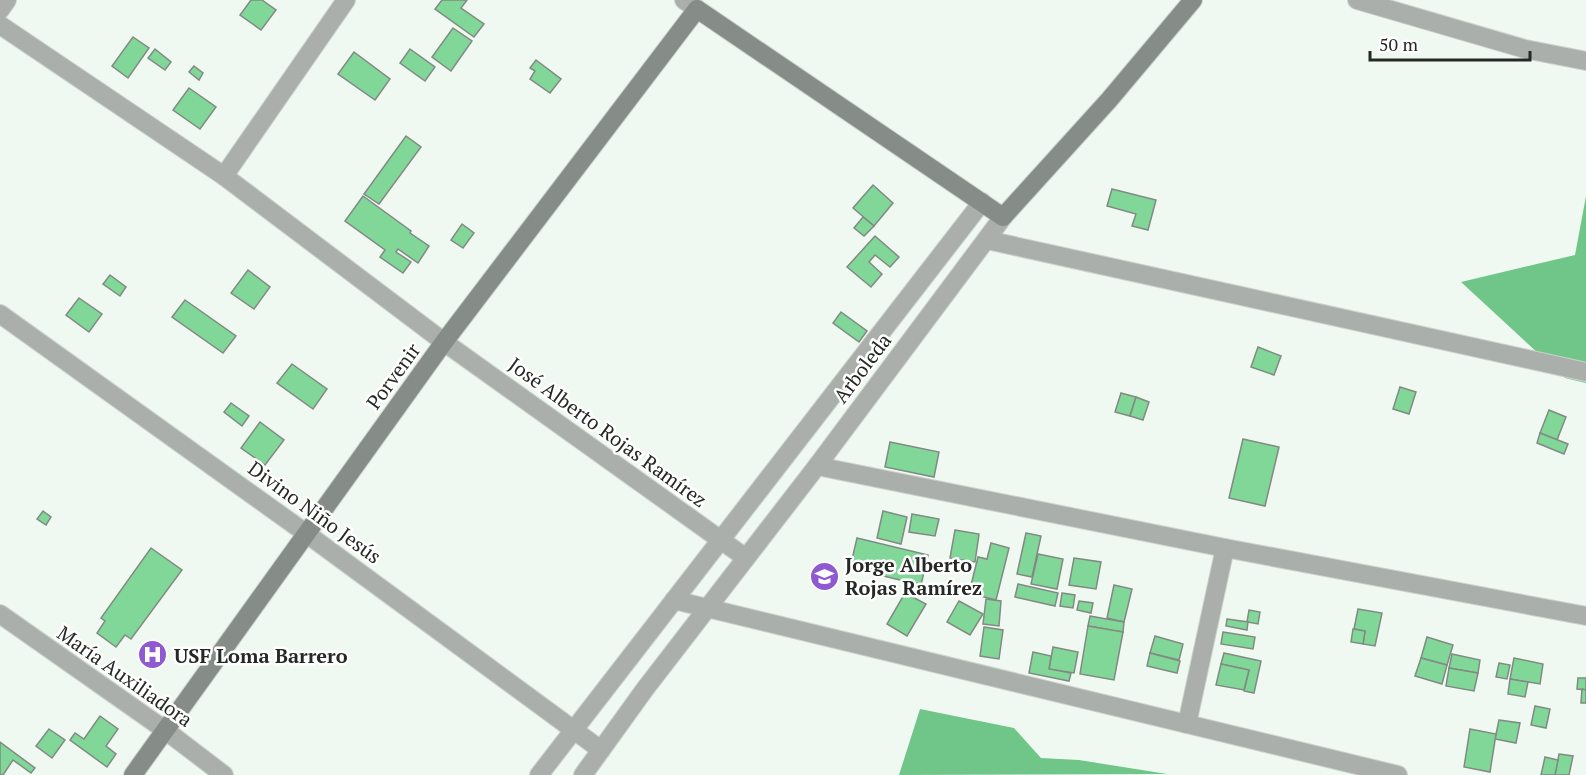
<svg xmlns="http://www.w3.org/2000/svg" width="1586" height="775" font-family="'PT Serif',serif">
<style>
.forest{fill:#70c688}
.building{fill:#81d798;stroke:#818a83;stroke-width:1.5}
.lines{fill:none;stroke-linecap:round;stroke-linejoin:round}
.street-casing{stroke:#cbd3cc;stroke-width:20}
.secondary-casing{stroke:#cbd3cc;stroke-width:20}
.street{stroke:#abafab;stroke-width:18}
.secondary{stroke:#868c87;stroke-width:18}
.labels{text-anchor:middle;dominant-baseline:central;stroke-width:5;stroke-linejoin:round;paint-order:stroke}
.street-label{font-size:20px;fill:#252825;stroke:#fff}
.poi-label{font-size:20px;font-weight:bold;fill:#252825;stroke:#fff;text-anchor:start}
</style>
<rect width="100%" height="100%" fill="#f0f9f1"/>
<g class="forest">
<polygon points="1586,196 1586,383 1565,378 1461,282 1575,255"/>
<polygon points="920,709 1014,728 1041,758 1079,760 1167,774 899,775"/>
</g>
<g class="building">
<polygon points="251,0 262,0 276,10 261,30 240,15"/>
<polygon points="442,0 467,0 461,8 484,24 474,37 435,9"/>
<polygon points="453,28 472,41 451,71 432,57"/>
<polygon points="133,37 149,48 128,78 112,66"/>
<polygon points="155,49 171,62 165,70 148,58"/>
<polygon points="410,49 435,67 425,81 400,63"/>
<polygon points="354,52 390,79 375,100 338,74"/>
<polygon points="536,60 561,79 550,93 530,79 535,71 530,68"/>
<polygon points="194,66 203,73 199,80 189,72"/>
<polygon points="189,88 216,107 200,129 173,110"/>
<polygon points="406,136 421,147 379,204 364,194"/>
<polygon points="873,185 893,203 874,226 853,208"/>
<polygon points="1112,189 1156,200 1148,230 1132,226 1136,214 1107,206"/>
<polygon points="363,196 411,231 410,233 429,246 418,263 398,249 396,252 411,262 403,273 380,257 385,250 345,221"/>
<polygon points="863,217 874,226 864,236 854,228"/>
<polygon points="462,224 474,233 463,248 451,240"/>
<polygon points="875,236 899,257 890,267 875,255 869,262 882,274 871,287 847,267"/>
<polygon points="248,270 270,287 254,309 231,293"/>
<polygon points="110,275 126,287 120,296 103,284"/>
<polygon points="79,298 102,314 89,332 66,315"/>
<polygon points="185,300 236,336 223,353 172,317"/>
<polygon points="841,312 867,331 859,342 833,323"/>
<polygon points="1258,347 1281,356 1274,375 1251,367"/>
<polygon points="292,364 327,389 313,409 277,383"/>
<polygon points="1400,387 1416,392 1409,414 1393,409"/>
<polygon points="1121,393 1136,397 1130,416 1115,412"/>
<polygon points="1136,397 1149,402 1143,420 1130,416"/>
<polygon points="231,403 249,416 242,426 224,412"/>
<polygon points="1549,410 1566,417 1557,440 1540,433"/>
<polygon points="260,422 284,440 265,465 241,448"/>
<polygon points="1540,433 1568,444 1564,454 1537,443"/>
<polygon points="1243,439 1279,447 1265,506 1229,498"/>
<polygon points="890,442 939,452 934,477 885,467"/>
<polygon points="43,511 51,517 46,525 37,519"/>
<polygon points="883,511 907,517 901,544 877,538"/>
<polygon points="912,514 939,519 935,536 909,532"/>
<polygon points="955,530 979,534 975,562 950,558"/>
<polygon points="1026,533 1041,536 1032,577 1017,574"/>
<polygon points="857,538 928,555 921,585 850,568"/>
<polygon points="991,543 1009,548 996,600 969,593 978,557 987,559"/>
<polygon points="151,548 182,570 131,639 125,635 116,647 97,633 105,621 101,618"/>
<polygon points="1038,554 1063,559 1057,589 1031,584"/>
<polygon points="1074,558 1101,562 1096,589 1069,585"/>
<polygon points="1018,584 1058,593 1055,606 1015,597"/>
<polygon points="1114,585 1132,589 1124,622 1107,618"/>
<polygon points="905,593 926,604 907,636 887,624"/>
<polygon points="1062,593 1075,595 1073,608 1060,606"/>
<polygon points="986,599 1001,601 999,626 983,624"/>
<polygon points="959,601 983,614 970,635 947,622"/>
<polygon points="1079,601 1093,603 1091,613 1077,610"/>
<polygon points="1358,609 1382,613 1375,646 1363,644 1365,631 1354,629"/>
<polygon points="1249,610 1260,612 1258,624 1247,622"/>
<polygon points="1090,616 1124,622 1123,632 1088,626"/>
<polygon points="1227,619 1248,622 1247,630 1226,626"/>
<polygon points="1088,626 1123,632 1114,680 1080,674"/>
<polygon points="984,627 1003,630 999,659 980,656"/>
<polygon points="1353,629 1365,631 1363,644 1351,642"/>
<polygon points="1223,632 1255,637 1253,649 1221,644"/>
<polygon points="1155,636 1183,644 1179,660 1150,653"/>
<polygon points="1427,637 1453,645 1447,665 1421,658"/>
<polygon points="1053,647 1078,652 1074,673 1049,669"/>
<polygon points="1033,652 1051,656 1049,669 1071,673 1069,681 1029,673"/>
<polygon points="1150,653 1180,661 1177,673 1147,666"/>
<polygon points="1224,653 1261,661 1254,693 1244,691 1249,670 1221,664"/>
<polygon points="1452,654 1480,660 1478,673 1449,668"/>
<polygon points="1421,658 1447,665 1442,684 1415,676"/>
<polygon points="1514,658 1543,664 1540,684 1510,679"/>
<polygon points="1499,663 1510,665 1507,679 1496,677"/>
<polygon points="1221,664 1249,670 1244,690 1216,685"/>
<polygon points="1449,668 1478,673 1474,691 1446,686"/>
<polygon points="1578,678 1586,678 1586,690 1577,689"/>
<polygon points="1510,679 1528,682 1525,697 1508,694"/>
<polygon points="1582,689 1586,690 1586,703 1581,703"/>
<polygon points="1535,706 1550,709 1546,728 1531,725"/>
<polygon points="100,716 118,729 106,746 116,754 107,767 70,740 75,733 84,739"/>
<polygon points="1499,720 1520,723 1516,743 1495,739"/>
<polygon points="49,729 65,740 52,758 36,746"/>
<polygon points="1470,729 1496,734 1490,772 1464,767"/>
<polygon points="0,742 35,768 31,773 13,760 3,775 0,775"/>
<polygon points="1559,754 1573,756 1569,775 1555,775"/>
<polygon points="1545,757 1558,760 1555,775 1541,775"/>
</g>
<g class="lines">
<defs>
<g id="street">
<polyline points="684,0 697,9"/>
<polyline points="1357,0 1525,49 1586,61"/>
<polyline points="0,10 7,0"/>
<polyline points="0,25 224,176 444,342 746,558"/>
<polyline points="224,176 346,0"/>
<polyline points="987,240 1586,372"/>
<polyline points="0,314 307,534 601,750"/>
<polyline points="817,466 1225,548 1586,616"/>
<polyline points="674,600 1398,775"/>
<polyline points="0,614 165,730 224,775"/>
<polyline points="1187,724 1225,548"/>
<polyline points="539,775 982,202"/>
<polyline points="583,775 645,689 817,466 1003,217"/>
</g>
<polyline id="secondary" points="133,775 444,342 697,9 1003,217 1109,100 1193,0"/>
</defs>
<use href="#street" class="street-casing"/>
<use href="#secondary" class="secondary-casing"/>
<use href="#street" class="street"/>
<use href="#secondary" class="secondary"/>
</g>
<defs>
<symbol id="school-disc" viewBox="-11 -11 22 22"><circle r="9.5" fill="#8e59d1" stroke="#fff"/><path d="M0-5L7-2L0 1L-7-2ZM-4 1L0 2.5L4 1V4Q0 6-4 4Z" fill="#fff"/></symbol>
<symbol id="hospital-disc" viewBox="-11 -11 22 22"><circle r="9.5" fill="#8e59d1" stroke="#fff"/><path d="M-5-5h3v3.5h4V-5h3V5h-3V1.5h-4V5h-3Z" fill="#fff"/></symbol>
</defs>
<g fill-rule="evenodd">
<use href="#school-disc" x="808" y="560" width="33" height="33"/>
<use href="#hospital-disc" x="136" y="638" width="33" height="33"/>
</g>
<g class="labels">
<g class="street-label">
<text transform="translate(862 368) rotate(-53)">Arboleda</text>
<text transform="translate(393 376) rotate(-54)">Porvenir</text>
<text transform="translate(608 432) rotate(36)">José Alberto Rojas Ramírez</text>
<text transform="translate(315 512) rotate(36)">Divino Niño Jesús</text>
<text transform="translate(125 676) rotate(35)">María Auxiliadora</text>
</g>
<g class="poi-label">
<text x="845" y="564">Jorge Alberto<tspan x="845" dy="23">Rojas Ramírez</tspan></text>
<text x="174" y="655">USF Loma Barrero</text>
</g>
</g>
<path d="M1370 51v9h160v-9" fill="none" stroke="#252825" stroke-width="3"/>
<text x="1379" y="51" font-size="18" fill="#252825" stroke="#ffffff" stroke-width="4.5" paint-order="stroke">50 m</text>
</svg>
